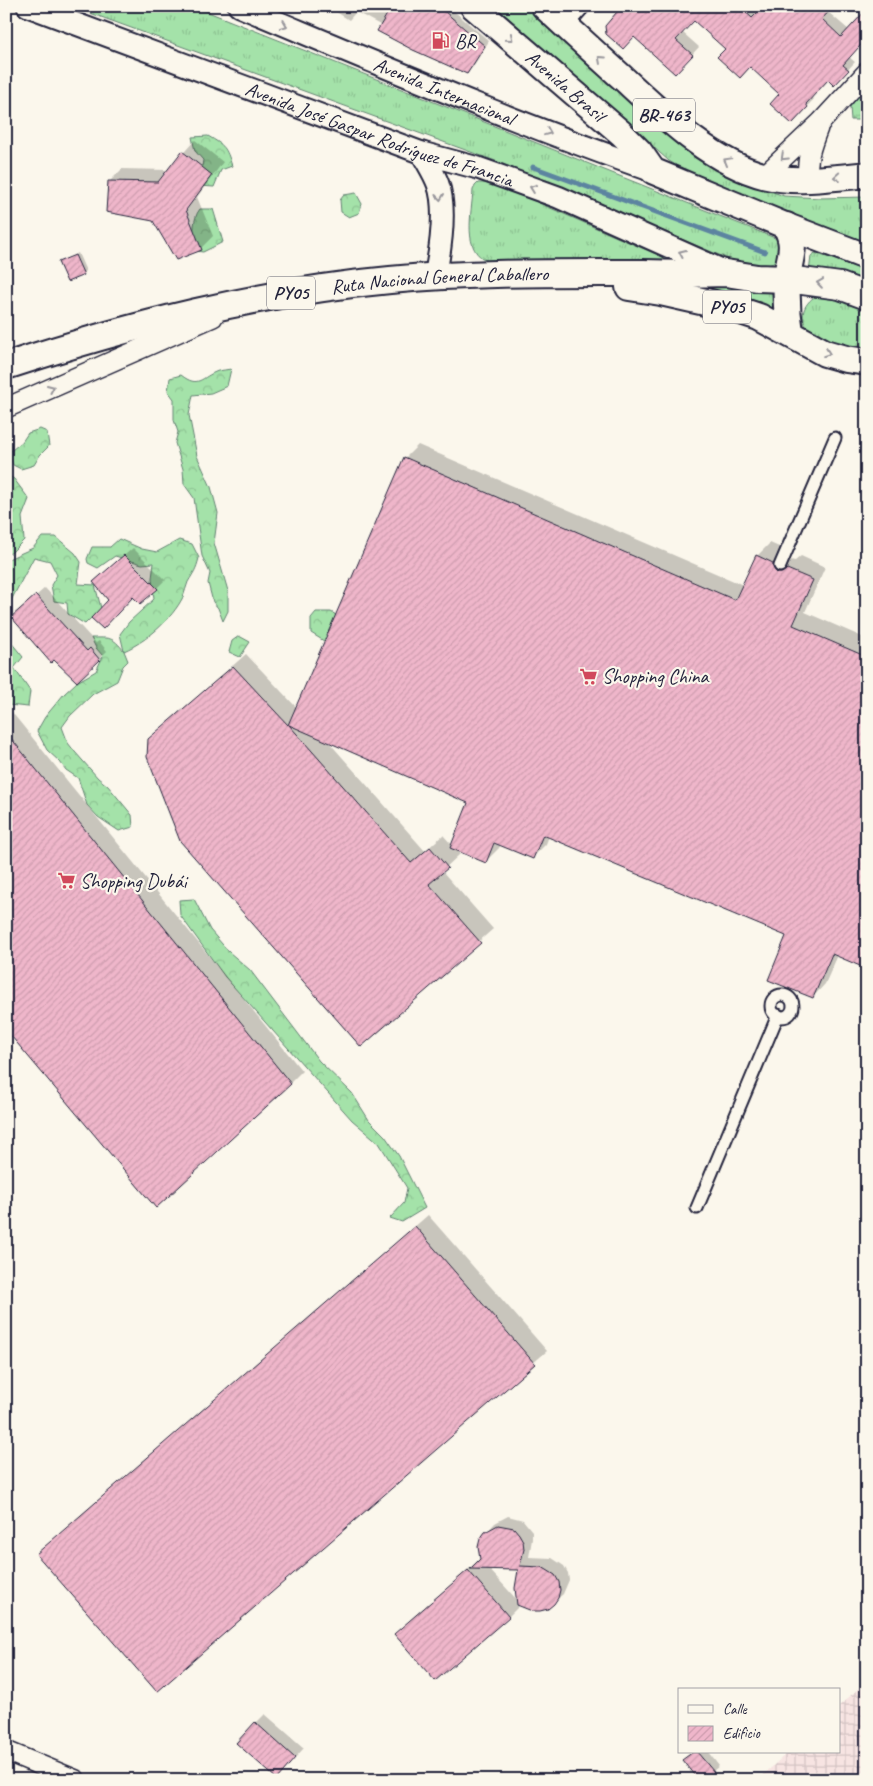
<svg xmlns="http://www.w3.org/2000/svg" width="873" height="1786" font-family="Caveat,sans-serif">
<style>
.industrial{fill:url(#industrial-grid)}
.grass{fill:url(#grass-tufts);stroke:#638272}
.forest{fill:url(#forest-crowns);stroke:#638272}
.shadow{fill:#0003;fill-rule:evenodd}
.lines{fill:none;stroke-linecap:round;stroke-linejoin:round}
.stream{stroke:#5c84a0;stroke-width:5}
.building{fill:url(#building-hatch);stroke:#22223b}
.pedestrian-casing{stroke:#22223b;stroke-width:15}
.minor-casing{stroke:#22223b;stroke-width:19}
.tertiary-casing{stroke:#22223b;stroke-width:22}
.secondary-casing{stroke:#22223b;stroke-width:25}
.primary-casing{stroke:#22223b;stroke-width:29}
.trunk-casing{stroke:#22223b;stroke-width:30}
.pedestrian{stroke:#fbf7ec;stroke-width:11}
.minor{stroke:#fbf7ec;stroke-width:15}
.tertiary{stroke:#fbf7ec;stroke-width:19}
.secondary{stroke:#fbf7ec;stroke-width:21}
.primary{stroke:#fbf7ec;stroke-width:25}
.trunk{stroke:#fbf7ec;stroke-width:26}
.oneway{stroke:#99979c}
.labels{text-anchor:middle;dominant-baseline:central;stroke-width:4.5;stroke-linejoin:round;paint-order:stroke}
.shield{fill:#fbf7ec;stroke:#636270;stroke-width:1}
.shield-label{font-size:19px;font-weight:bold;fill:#22223b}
.poi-label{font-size:20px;fill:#22223b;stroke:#fbf7ec;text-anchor:start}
.street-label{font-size:20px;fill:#22223b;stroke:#fbf7ec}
</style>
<defs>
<pattern id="industrial-grid" width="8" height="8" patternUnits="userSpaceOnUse" patternTransform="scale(1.25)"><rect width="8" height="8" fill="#f7e4e2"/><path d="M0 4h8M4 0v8" fill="none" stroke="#d3c3c3"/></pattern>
<pattern id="grass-tufts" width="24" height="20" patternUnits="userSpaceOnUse" patternTransform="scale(1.25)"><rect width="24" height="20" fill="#a4e2a9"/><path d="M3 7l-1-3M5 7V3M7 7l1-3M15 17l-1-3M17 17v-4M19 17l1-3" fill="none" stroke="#8dc292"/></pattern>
<pattern id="forest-crowns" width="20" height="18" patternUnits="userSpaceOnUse" patternTransform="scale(1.25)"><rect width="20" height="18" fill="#a4e2a9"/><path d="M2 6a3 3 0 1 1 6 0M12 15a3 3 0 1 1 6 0" fill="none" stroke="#8dc292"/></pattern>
<pattern id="building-hatch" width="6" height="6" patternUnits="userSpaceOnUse" patternTransform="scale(1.25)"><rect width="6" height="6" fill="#efb6ca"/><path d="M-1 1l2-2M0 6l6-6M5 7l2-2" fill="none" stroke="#cd9cae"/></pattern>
</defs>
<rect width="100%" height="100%" fill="#fbf7ec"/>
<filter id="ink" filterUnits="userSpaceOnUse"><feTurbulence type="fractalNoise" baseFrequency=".02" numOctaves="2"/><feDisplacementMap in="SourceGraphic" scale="10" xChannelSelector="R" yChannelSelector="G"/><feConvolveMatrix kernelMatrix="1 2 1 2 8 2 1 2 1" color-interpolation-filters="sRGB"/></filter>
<g filter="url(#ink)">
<polygon class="industrial" points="867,1681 867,1780 758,1780 788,1752 839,1752 839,1706"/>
<g class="grass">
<path d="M71 6H193L775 238 779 242C780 245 781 251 780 254 776 273 743 264 731 260L501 163Z"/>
<path d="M495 6H525L678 145 702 160 737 179 784 196 820 198 867 197V243C799 220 730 199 669 161Z"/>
<path d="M478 183H485L507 189 674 262 489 261C461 253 472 212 473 190L475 186Z"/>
<polygon points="815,253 867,271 867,286 809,273 811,256"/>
<polygon points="641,280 717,284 769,291 773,294 774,307 769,309"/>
<path d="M823 293 867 306V346C848 353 822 344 809 330 796 316 806 298 823 293Z"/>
</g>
<g class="forest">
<polygon points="867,85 867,120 851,120 850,107"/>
<path d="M208 136C225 146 226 147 232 166L221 170 214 187 199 186 203 160 195 151 192 137Z"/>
<polygon points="356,193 362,204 359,213 349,217 341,212 340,200 344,195"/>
<path d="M200 209H213L223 242 203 252 195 251C193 239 192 218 200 209Z"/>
<path d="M231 369 227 386 211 393 193 395 189 415 197 456 211 487 218 513 214 543 228 591V611L223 621 218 608 213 602 208 583 210 573 202 556 194 498 184 484 183 469 175 443 178 432 174 420V399L168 391 170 378 181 375C199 389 201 377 218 371 222 370 227 370 231 369Z"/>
<polygon points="40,429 47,432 49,446 40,455 34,465 21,469 13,465 8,453 22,442 28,433"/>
<polygon points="6,474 14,479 29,499 22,517 24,540 11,553 6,554"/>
<polygon points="42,537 56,537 75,553 81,562 78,584 95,585 101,608 85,624 68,614 67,603 54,601 51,585 57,575 50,561 34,557 6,610 6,560 33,548"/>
<path d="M119 539 142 549 157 552 179 540 192 544 199 558C196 570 194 572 188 582 186 587 185 592 183 597 172 619 147 641 124 651L128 661 123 666 117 681 93 694 70 716 62 727 68 743 75 752 98 778 108 786 132 815 133 827 119 831 98 817 87 805 78 778 66 770 60 762 47 750 37 731 45 717 64 694 77 682 96 671 103 656 96 648 91 638C110 638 112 636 124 651L120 634 129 622 154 599 152 578 154 563 142 564 115 556 98 568 88 563 87 559 92 547H110Z"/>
<polygon points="316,612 331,612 338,616 335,632 324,641 311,633 311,618"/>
<polygon points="6,636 23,657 14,668 30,691 28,707 8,705 6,702"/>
<polygon points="239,636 250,642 240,657 229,652 232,641"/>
<polygon points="194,899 210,930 229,952 250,970 319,1061 352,1093 369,1120 385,1136 399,1156 425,1208 402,1222 390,1218 404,1203 407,1188 379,1143 352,1120 225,977 180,915 179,900"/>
</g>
<g class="shadow">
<polygon points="327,6 448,6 489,41 472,68 467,72 356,12 349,20"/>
<polygon points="735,6 754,6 760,12 828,12 849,30 867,11 867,42 864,40 849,57 855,62 841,77 828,79 812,97 814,99 799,115 781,94 750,66 694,20 682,32 699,47 682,65 635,35 607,33"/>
<polygon points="195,140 223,162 197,197 213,236 201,248 154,220 110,181 122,169 168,170"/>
<polygon points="78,253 86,271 83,274 60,263"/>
<path d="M418 445 743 585 757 556 770 543 786 550 785 554 790 560 795 561 801 556 825 567 805 612 867 639V967L838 955 825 984 813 997 788 935 549 836 546 844 533 857 501 844 499 848 486 861 455 848 460 854 442 871 493 929 361 1045 150 739 246 654 297 708 405 458ZM327 740 470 803 452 845 443 835 425 851Z"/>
<polygon points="133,548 165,580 157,588 109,600 103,574"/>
<polygon points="45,588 96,643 99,641 107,651 77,681 21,609"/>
<polygon points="6,705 302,1071 290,1083 6,1028"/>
<polygon points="428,1215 547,1351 157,1690 38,1554"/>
<path d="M508 1516 523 1520 532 1531V1539L529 1557 552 1558 564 1566 568 1573 569 1580 563 1594 553 1603 520 1605 508 1617 408 1622 481 1558 486 1533 495 1523ZM488 1568 520 1569 518 1601Z"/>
<polygon points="265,1714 304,1748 286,1768 256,1723"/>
<polygon points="693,1752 708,1752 719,1766 713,1771"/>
</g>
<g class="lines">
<polyline class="stream" points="533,167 765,252"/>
</g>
<g class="building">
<polygon points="392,6 438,6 485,46 467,74 413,50 377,31"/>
<polygon points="622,6 739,6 752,18 764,6 834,6 822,19 841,37 867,9 867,38 843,65 849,70 834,86 828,80 806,104 808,107 792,124 770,104 779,94 750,67 740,78 717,57 725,49 694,21 676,40 693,55 675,74 634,37 623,49 606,34 605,26"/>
<polygon points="182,151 212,175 186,210 202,250 176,260 153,221 106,212 108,181 158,182"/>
<polygon points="75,255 84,275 67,282 58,262"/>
<polygon points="404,457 735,600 756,555 773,563 773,567 777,573 781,573 787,569 813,580 793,625 867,657 867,969 832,954 813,998 768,980 786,936 543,835 533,859 494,843 486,863 450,848 468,803 289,725 411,863 430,847 448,868 429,884 481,943 361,1047 180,841 147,757 148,739 233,666 288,725"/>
<polygon points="124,555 158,589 140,604 133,597 103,629 91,618 108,600 93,582"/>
<polygon points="36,595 87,651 90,648 100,660 77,682 54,660 51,663 11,617"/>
<polygon points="6,732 291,1084 156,1208 6,1030"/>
<polygon points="415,1226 535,1364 157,1692 36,1554"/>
<polygon points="498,1525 514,1528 519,1534 523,1541 524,1549 520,1566 542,1567 555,1575 559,1582 560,1590 558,1598 554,1604 548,1609 540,1611 532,1611 517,1605 515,1588 518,1570 470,1569 480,1559 478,1547 480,1539 485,1532"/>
<polygon points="468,1570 509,1617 435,1681 394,1634"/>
<polygon points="255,1722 295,1758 277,1779 236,1743"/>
<polygon points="693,1752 697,1752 714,1772 704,1780 698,1780 682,1760"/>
</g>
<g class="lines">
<defs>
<g id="pedestrian">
<polyline points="780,566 835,438"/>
<circle cx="782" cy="1006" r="11"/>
<polyline points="697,1208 778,1015"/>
</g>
<polyline id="minor" points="565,25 582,6"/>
<g id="tertiary">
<polyline points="764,176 821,122 867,72"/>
<path d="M808 179C806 160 811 146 818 128"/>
<polyline points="6,408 213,317"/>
<polyline points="6,1751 76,1780"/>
</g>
<g id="secondary">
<path id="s1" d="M28 6 422 153 478 168 558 197 726 272"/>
<path id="s2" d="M239 6C376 63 513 122 653 171"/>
<path d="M422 153C427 163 434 173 438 184 447 209 440 252 435 277"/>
</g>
<g id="primary">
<path id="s3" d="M473 6 621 133 639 151 653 171 786 226 867 257"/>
<path d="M544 6C571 31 598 56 625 80 664 116 712 163 765 176 798 184 833 177 867 175"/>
</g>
<g id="trunk">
<path d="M786 226C798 248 788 258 787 280 786 298 787 315 790 332"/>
<polyline points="629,287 661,292 732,308 759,317 825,353 846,359 867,362"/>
<path id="s4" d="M6 366C131 325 259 292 390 280 474 272 559 273 643 273 671 274 699 274 726 273L757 278 787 279 840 286 867 296"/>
</g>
</defs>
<use href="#pedestrian" class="pedestrian-casing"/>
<use href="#minor" class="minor-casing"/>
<use href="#tertiary" class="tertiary-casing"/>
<use href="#secondary" class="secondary-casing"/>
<use href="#primary" class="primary-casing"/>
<use href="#trunk" class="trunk-casing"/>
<use href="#pedestrian" class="pedestrian"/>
<use href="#minor" class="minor"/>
<use href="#tertiary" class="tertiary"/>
<use href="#secondary" class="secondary"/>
<use href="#primary" class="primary"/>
<use href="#trunk" class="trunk"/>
</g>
<defs><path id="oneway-chevron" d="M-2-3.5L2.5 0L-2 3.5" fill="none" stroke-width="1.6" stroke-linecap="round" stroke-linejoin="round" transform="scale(1.25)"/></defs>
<g class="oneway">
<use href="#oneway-chevron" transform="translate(284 25) rotate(22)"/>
<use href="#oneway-chevron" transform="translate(510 38) rotate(40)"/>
<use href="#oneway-chevron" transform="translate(601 59) rotate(-138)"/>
<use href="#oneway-chevron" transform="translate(548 132) rotate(22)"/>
<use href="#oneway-chevron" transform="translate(784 157) rotate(136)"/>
<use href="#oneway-chevron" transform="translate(727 161) rotate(-151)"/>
<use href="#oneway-chevron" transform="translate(837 177) rotate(176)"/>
<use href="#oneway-chevron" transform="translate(533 188) rotate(-160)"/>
<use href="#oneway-chevron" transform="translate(440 197) rotate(83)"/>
<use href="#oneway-chevron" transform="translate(682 253) rotate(-156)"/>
<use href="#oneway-chevron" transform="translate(820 283) rotate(-172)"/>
<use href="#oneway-chevron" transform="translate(827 353) rotate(20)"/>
<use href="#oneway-chevron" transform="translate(51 388) rotate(-24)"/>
</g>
</g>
<defs>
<symbol id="fuel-bare" viewBox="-9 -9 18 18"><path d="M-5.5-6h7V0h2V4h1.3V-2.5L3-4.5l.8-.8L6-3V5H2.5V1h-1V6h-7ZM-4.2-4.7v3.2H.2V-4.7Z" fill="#d1495b" stroke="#fbf7ec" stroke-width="2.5" paint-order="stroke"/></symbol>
<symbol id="supermarket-bare" viewBox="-9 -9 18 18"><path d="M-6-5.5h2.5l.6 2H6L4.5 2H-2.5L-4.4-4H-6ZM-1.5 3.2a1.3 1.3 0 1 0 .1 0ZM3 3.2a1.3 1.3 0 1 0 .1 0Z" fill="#d1495b" stroke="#fbf7ec" stroke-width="2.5" paint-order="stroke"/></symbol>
</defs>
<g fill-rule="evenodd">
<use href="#fuel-bare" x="428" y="28" width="25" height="25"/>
<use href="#supermarket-bare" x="576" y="664" width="25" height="25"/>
<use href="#supermarket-bare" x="54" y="868" width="25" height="25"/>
</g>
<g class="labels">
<g class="shield">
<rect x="633" y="98.5" width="62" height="33" rx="4"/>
<rect x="267" y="276.5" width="48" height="33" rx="4"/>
<rect x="703" y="290.5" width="48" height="33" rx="4"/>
</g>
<g class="shield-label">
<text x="664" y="115">BR-463</text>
<text x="291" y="293">PY05</text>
<text x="727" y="307">PY05</text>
</g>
<g class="poi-label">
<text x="455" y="41">BR</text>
<text x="602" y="676">Shopping China</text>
<text x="80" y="881">Shopping Dubái</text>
</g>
<g class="street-label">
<text stroke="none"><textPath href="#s3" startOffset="122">Avenida Brasil</textPath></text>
<text stroke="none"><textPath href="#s2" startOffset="222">Avenida Internacional</textPath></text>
<text stroke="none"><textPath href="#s1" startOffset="374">Avenida José Gaspar Rodríguez de Francia</textPath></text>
<text stroke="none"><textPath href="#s4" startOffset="444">Ruta Nacional General Caballero</textPath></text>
</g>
</g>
<rect width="873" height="1786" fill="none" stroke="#fbf7ec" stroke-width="25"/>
<rect x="12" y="12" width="848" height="1761" fill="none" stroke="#22223b" stroke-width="2" filter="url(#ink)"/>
<rect x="678" y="1688" width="162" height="65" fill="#fbf7ec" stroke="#a4a2a5"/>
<rect x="688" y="1705" width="25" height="8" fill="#fbf7ec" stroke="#a4a2a5"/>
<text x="723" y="1714" font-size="15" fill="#22223b">Calle</text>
<rect x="688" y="1726" width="25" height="15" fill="url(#building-hatch)" stroke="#a4a2a5"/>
<text x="723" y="1738" font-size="15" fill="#22223b">Edificio</text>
</svg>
